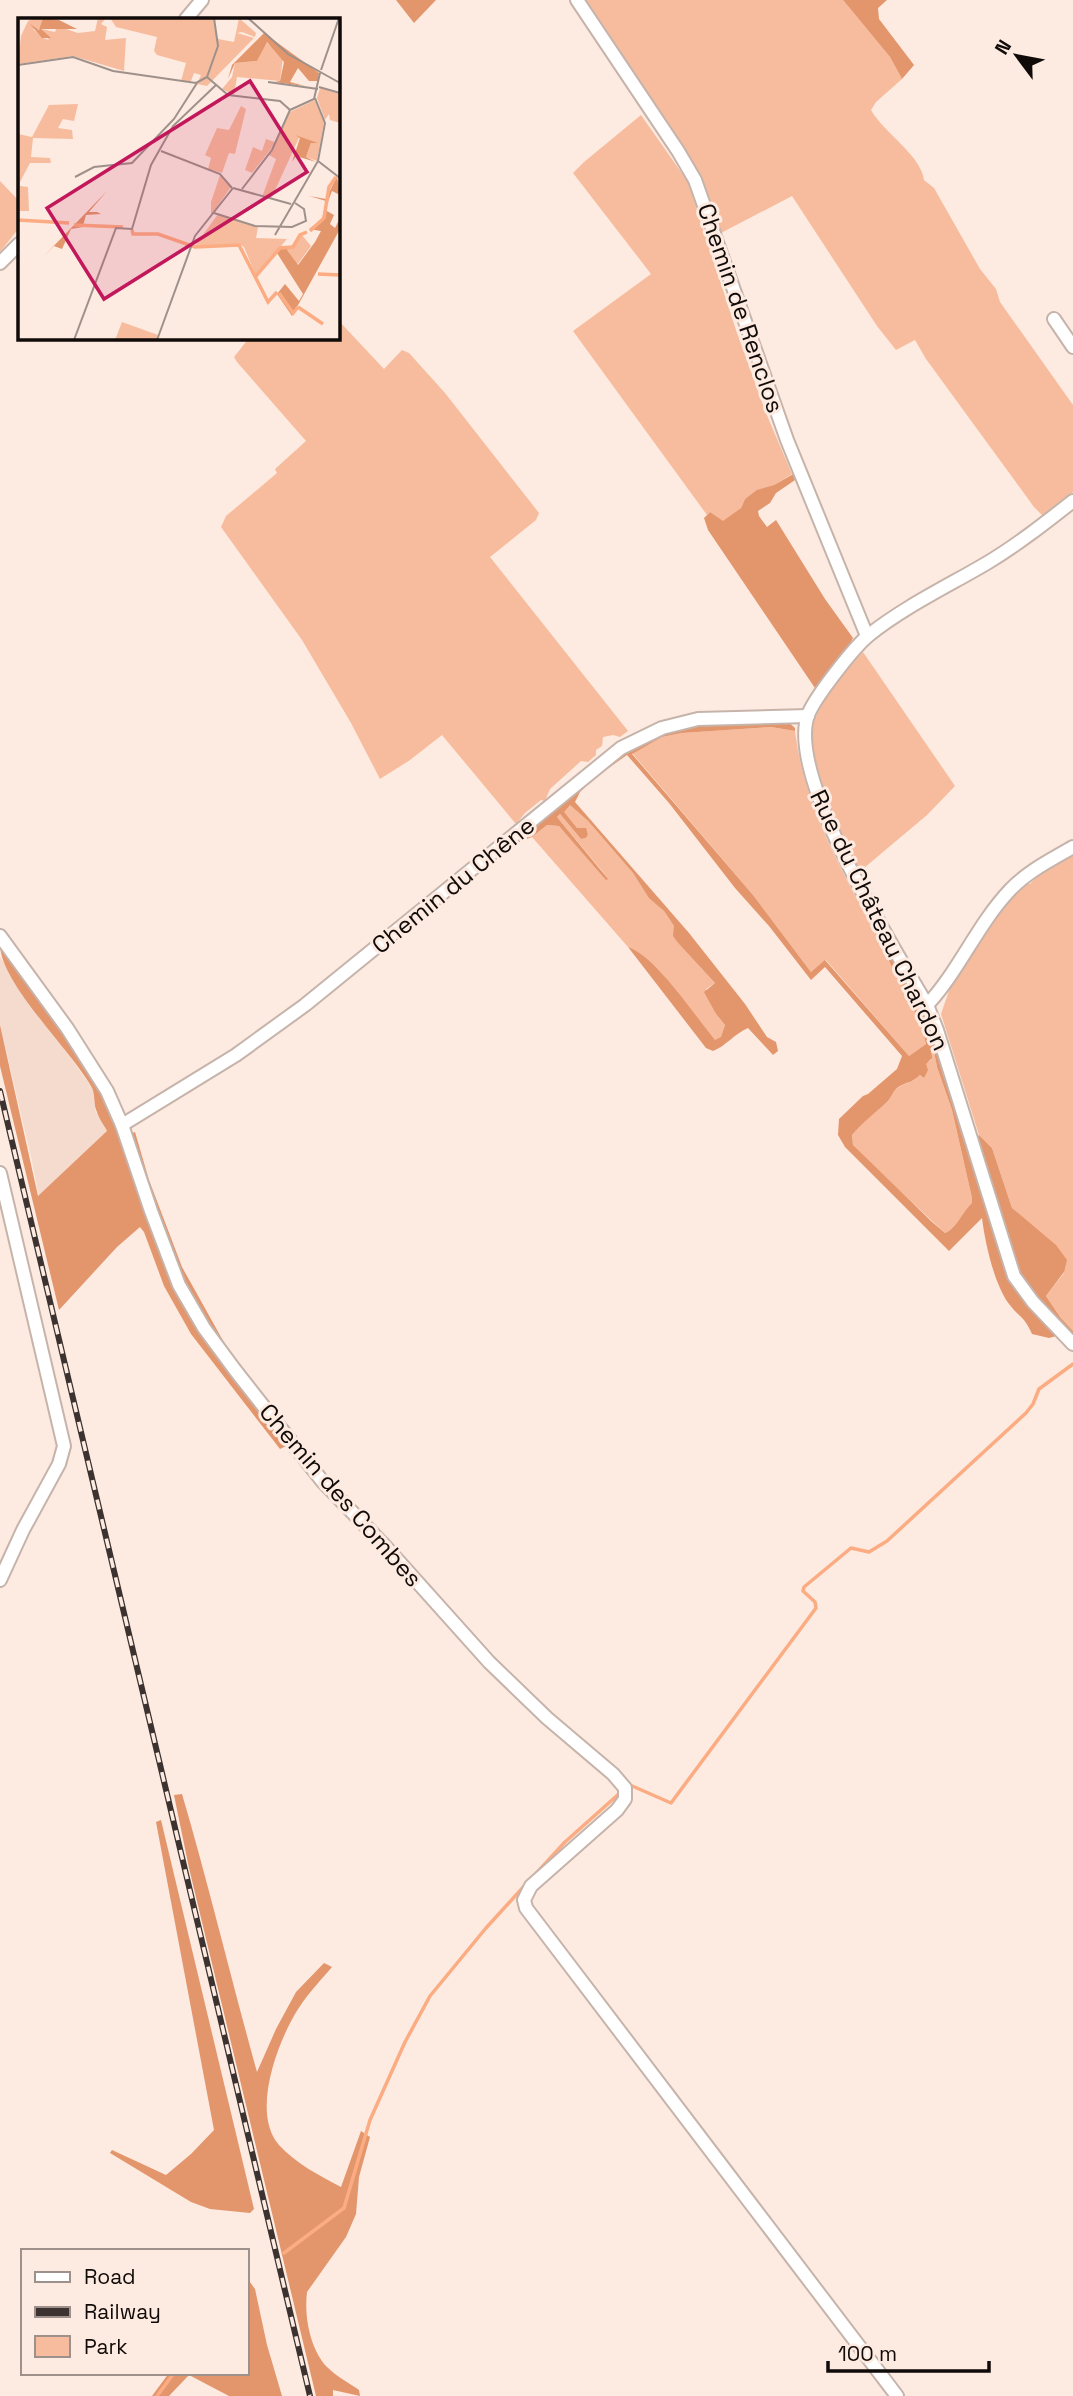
<svg xmlns="http://www.w3.org/2000/svg" width="1073" height="2396" font-family="'Space Grotesk',sans-serif">
<style>
.built{fill:#f5dbce}
.green{fill:#f7bc9d}
.forest{fill:#e3956c}
.lines{fill:none;stroke-linecap:round;stroke-linejoin:round}
.stream{stroke:#fcac82;stroke-width:3.5}
.minor-casing{stroke:#c6b4ab;stroke-width:16}
.minor{stroke:#fff;stroke-width:12}
.rail-casing{stroke:#3c3330;stroke-width:6}
.rail{stroke:#fdeae0;stroke-width:3.5;stroke-dasharray:10;stroke-linecap:butt}
.labels{text-anchor:middle;dominant-baseline:central;stroke-width:6;stroke-linejoin:round;paint-order:stroke}
.street-label{font-size:24px;fill:#100a08;stroke:#fdeae0}
.inset-river{fill:none;stroke:#fcac82;stroke-width:3.5}
.inset-road{fill:none;stroke:#9e908a;stroke-width:2}
.view{fill:#c2185b;fill-opacity:0.15;stroke:#c2185b;stroke-width:3.5}
.inset-edge{fill:none;stroke:#100a08;stroke-width:3.5}
</style>
<rect width="100%" height="100%" fill="#fdeae0"/>
<polygon class="built" points="0,957 92,1088 96,1100 95,1110 107,1132 39,1197 32,1161 0,1025"/>
<g class="green">
<path d="M580 0H843L890 57 902 79 876 102 871 110C883 132 921 155 924 180L934 188 980 269 996 289 1000 302 1073 405V492L1044 517 1034 507 926 359 915 340 896 350 877 326 792 196 721 233 699 181Z"/>
<polygon points="641,115 688,182 736,330 766,413 792,474 774,485 757,491 745,499 741,508 723,522 710,512 707,515 573,331 651,274 573,173 584,162"/>
<polygon points="0,181 19,201 19,228 0,252"/>
<polygon points="338,320 384,369 402,350 409,353 445,393 539,513 536,520 490,557 628,731 620,737 613,735 603,737 602,746 596,750 596,755 588,762 581,761 550,789 545,801 541,800 525,813 516,824 442,735 410,760 380,779 351,723 302,640 221,527 226,516 277,473 275,469 306,441 237,362 234,357 249,338 338,338"/>
<path d="M863 652 955 786 927 815 864 868 860 877C842 840 804 770 812 729 817 705 846 669 863 652Z"/>
<path d="M771 727 795 731C805 814 850 884 888 957 903 985 918 1013 926 1044L909 1056 826 960 811 972 753 895 632 753 662 737 682 733Z"/>
<path d="M569 804 588 821 633 873 649 897 664 911 674 926V936L678 943 715 983 706 989 716 1014 725 1025 721 1038 715 1041C696 1017 655 955 628 947L532 837 547 825 559 826 608 878 557 817 560 814 581 839 586 838 588 833 585 828H577L563 812Z"/>
<polygon points="1073,853 1073,1331 1060,1317 1046,1296 1064,1273 1033,1227 1012,1208 992,1148 979,1135 941,1014 952,982 977,943 1024,883 1030,884 1038,875"/>
<path d="M934 1051 937 1067 952 1110 972 1198V1203C962 1212 957 1228 945 1233L872 1165 853 1145 852 1135C862 1122 874 1114 886 1103 890 1100 891 1094 895 1090 903 1083 911 1084 920 1075L924 1078 925 1064 931 1060V1053Z"/>
</g>
<g class="forest">
<polygon points="396,0 436,0 414,23"/>
<polygon points="843,0 887,0 878,8 879,19 914,65 902,79 890,57"/>
<polygon points="795,473 798,478 776,493 770,503 758,511 759,516 767,527 776,520 825,599 853,638 846,652 817,691 708,530 704,518 710,512 723,521 741,508 745,499 757,490 774,485"/>
<path d="M786 720 795 728V731L771 727 682 733 662 737 632 754 753 895 811 972 825 960 909 1056 926 1044 920 1022 875 933 873 926 877 927 935 1033 936 1045 931 1051 932 1058 926 1064 928 1070 924 1078 920 1075C913 1082 908 1082 900 1086 892 1090 892 1098 886 1103 874 1114 863 1122 852 1135L853 1145 931 1221 945 1233C957 1228 962 1212 972 1203V1198L952 1110 937 1067 934 1051 939 1049 1005 1268 1060 1335 1049 1338 1032 1334C1025 1317 1019 1317 1009 1304 994 1284 985 1242 982 1218L949 1251 845 1147 838 1135 839 1119 863 1096 868 1094 897 1069 902 1056 825 967 811 980 769 926 735 888 669 803 627 755 593 779 580 792 575 802 689 933 745 1004 767 1037 776 1042 778 1051 773 1055 748 1028C734 1034 726 1046 713 1051L706 1048 628 947C655 955 696 1017 715 1040L721 1037 725 1025 716 1014 704 992 715 983 678 943 673 936 674 926 664 911 649 898 633 873 588 821 570 805 564 812 577 828H586L588 834 586 838 581 839 560 814 557 817 608 879 606 880 559 826 547 825 532 837 517 843 524 833C574 792 624 739 689 725 715 719 757 721 786 720Z"/>
<path d="M0 944 100 1085 121 1137 135 1132 149 1180 182 1267 226 1346 218 1353 288 1445 280 1449 191 1334 164 1286 144 1232 140 1227 117 1247 59 1310 0 1066V1025L38 1196 107 1131C104 1125 99 1119 97 1112 93 1104 96 1094 91 1086 70 1049 0 983 0 944Z"/>
<polygon points="979,1135 992,1148 1012,1208 1056,1245 1067,1260 1064,1272 1046,1296 1060,1317 1073,1331 1073,1339 1040,1300 1028,1290 1015,1269 975,1139"/>
<path d="M182 1794C209 1886 231 1979 257 2072L276 2029 296 1992 324 1963 332 1967C319 1982 305 1997 295 2014 277 2045 251 2113 279 2145 295 2163 320 2176 341 2187L361 2131 370 2137 359 2177 356 2214 346 2237 307 2292C304 2316 310 2349 327 2367 336 2376 349 2383 359 2390L360 2396 333 2390V2396H316L189 1868 174 1795Z"/>
<polygon points="161,1820 254,2209 250,2213 210,2209 191,2202 110,2153 112,2150 166,2175 191,2154 214,2130 156,1822"/>
<polygon points="247,2278 255,2289 267,2345 282,2396 229,2396 189,2375 169,2396 152,2396 169,2373 247,2373"/>
</g>
<g class="lines">
<g class="stream">
<polyline points="630,1785 671,1803 816,1608 815,1602 803,1591 804,1587 851,1548 869,1552 887,1541 1026,1413 1033,1404 1039,1389 1073,1364"/>
<polyline points="532,1878 565,1842 621,1792"/>
<polyline points="284,2253 344,2208 370,2120 405,2042 430,1996 486,1928 527,1883"/>
<polyline points="157,2396 174,2373"/>
</g>
<defs>
<g id="minor">
<polyline points="577,0 678,151 695,180 787,440 867,636"/>
<polyline points="186,19 202,0"/>
<polyline points="0,263 19,244"/>
<polyline points="1054,319 1073,347"/>
<path d="M1073 501C1045 523 1017 545 987 563 948 586 904 607 869 635 854 647 815 697 808 715 786 777 894 948 927 1005L937 1030 1014 1276 1033 1302 1073 1344"/>
<polyline points="0,936 67,1028 107,1091 122,1125 151,1211 179,1285 204,1328 235,1370 323,1482 385,1546 489,1662 547,1718 613,1774 625,1788 625,1799 617,1810 531,1886 524,1900 526,1908 897,2396"/>
<path d="M927 1005C959 971 977 925 1010 890 1028 871 1051 860 1073 847"/>
<polyline points="122,1125 236,1055 305,1005 621,748 662,728 698,719 808,716"/>
<polyline points="0,1173 64,1446 59,1464 23,1530 0,1580"/>
</g>
</defs>
<use href="#minor" class="minor-casing"/>
<use href="#minor" class="minor"/>
<defs>
<polyline id="rail" points="0,1091 310,2396"/>
</defs>
<use href="#rail" class="rail-casing"/>
<use href="#rail" class="rail"/>
</g>
<g class="labels">
<g class="street-label">
<text transform="translate(741 308) rotate(71)">Chemin de Renclos</text>
<text transform="translate(453 885) rotate(-39)">Chemin du Chêne</text>
<text transform="translate(880 920) rotate(64)">Rue du Château Chardon</text>
<text transform="translate(341 1495) rotate(49)">Chemin des Combes</text>
</g>
</g>
<g transform="translate(18 18)">
<rect width="322" height="322" fill="#fdeae0"/>
<path d="M17 0H25L22 11H15L25 20 31 22 23 11 37 14 39 8 60 15 77 13 80 0H88L83 6 89 9 87 22 108 20 106 53 55 38 0 46 3 18 10 3ZM92 0 195 1 200 21 216 24 221 0 238 15 237 19 224 14 219 15 236 20 189 68 179 66 183 57 176 55 173 63H163L168 45 139 37 136 33 139 19 98 9ZM248 24 265 39 262 63 219 59 216 77 204 71 214 59 217 45 239 43ZM302 70 322 76V105L312 102 311 96 307 102 299 80ZM297 82 306 104 299 143 288 139 293 125H299L281 120 253 181 244 179 258 141 251 137 272 94ZM60 86 56 103 45 101 40 110 54 112 55 121 15 120 13 139 32 140 33 145H12L2 164V168L10 169 11 193H0V116L14 119 31 87ZM223 88 228 91 217 136 211 135 204 155 190 151 193 140 187 137 199 110 211 112ZM248 121 257 124 253 131 234 155 227 152 235 129 244 133ZM202 157 213 169 193 197V184ZM200 196 240 209 238 220 269 221 238 258 226 229 221 226 177 228ZM284 217 293 228 279 247 269 232ZM104 304 140 317 138 322H97Z" fill="#f7bc9d"/>
<path d="M25 0 41 2 59 11H23L33 20H24L12 6 21 12ZM246 15 301 55 300 63H291L280 50 272 64 287 68 256 64 262 63 266 44 249 24 239 43 217 45 210 61 214 47ZM277 117 300 125H293L288 139 298 144 278 138 274 144 282 120ZM319 158 322 177 314 173 307 192 316 197 312 206 317 210 322 200V211L274 298 259 276 267 266 281 283 285 276 259 235 263 228 274 229 269 232 280 247 297 224 303 213 291 211 304 201 308 183 291 178 308 181ZM89 173 71 194H79L83 196 68 197 65 208H71L53 211 44 231 36 228 26 238Z" fill="#e3956c"/>
<path class="inset-river" d="M0 202 51 205M56 207 105 209M114 212 115 216H140L177 229 221 227 250 284 259 274M292 213 306 200 311 169 318 159M300 256 322 257M237 259 262 230 275 229 282 217 289 214M261 275 275 295 280 289M280 289 305 306"/>
<path class="inset-road" d="M230 0 270 36 322 65M0 47 55 39 95 53 178 65 189 59M303 52 321 0M189 59 210 77 262 83 272 92M189 59 200 28 196 0M250 64 300 71M301 69 322 75M272 92 296 81 302 55M143 133 202 156 214 170M300 143 322 160M57 159 76 149 114 145 156 101 179 65M215 170 273 186M224 171 254 132 272 92M196 195 237 208 274 209 288 203 286 191 277 185M257 217 300 143 307 105 297 80M56 322 98 210 114 211 133 147 155 108 198 67M139 322 177 218 215 170"/>
<path class="view" d="M232 63 289 154 86 281 29 190Z"/>
<rect width="322" height="322" class="inset-edge"/>
</g>
<rect x="21" y="2249" width="228" height="126" fill="#fdeae0" stroke="#9e908a" stroke-width="2"/>
<rect x="35" y="2272" width="35" height="10" fill="#ffffff" stroke="#9e908a" stroke-width="2"/>
<text x="84" y="2284" font-size="21" fill="#100a08">Road</text>
<rect x="35" y="2307" width="35" height="10" fill="#3c3330" stroke="#9e908a" stroke-width="2"/>
<text x="84" y="2319" font-size="21" fill="#100a08">Railway</text>
<rect x="35" y="2336" width="35" height="21" fill="#f7bc9d" stroke="#9e908a" stroke-width="2"/>
<text x="84" y="2354" font-size="21" fill="#100a08">Park</text>
<g transform="translate(1017 56) rotate(302)" stroke="#fdeae0" stroke-width="5" paint-order="stroke">
<path d="M0-5L12 26L0 18L-12 26Z" fill="#100a08"/>
<text y="-10" font-size="19" font-weight="bold" text-anchor="middle" fill="#100a08">N</text>
</g>
<path d="M828 2361v10h161v-10" fill="none" stroke="#100a08" stroke-width="3.5"/>
<text x="838" y="2361" font-size="21" fill="#100a08" stroke="#fdeae0" stroke-width="5" paint-order="stroke">100 m</text>
</svg>
